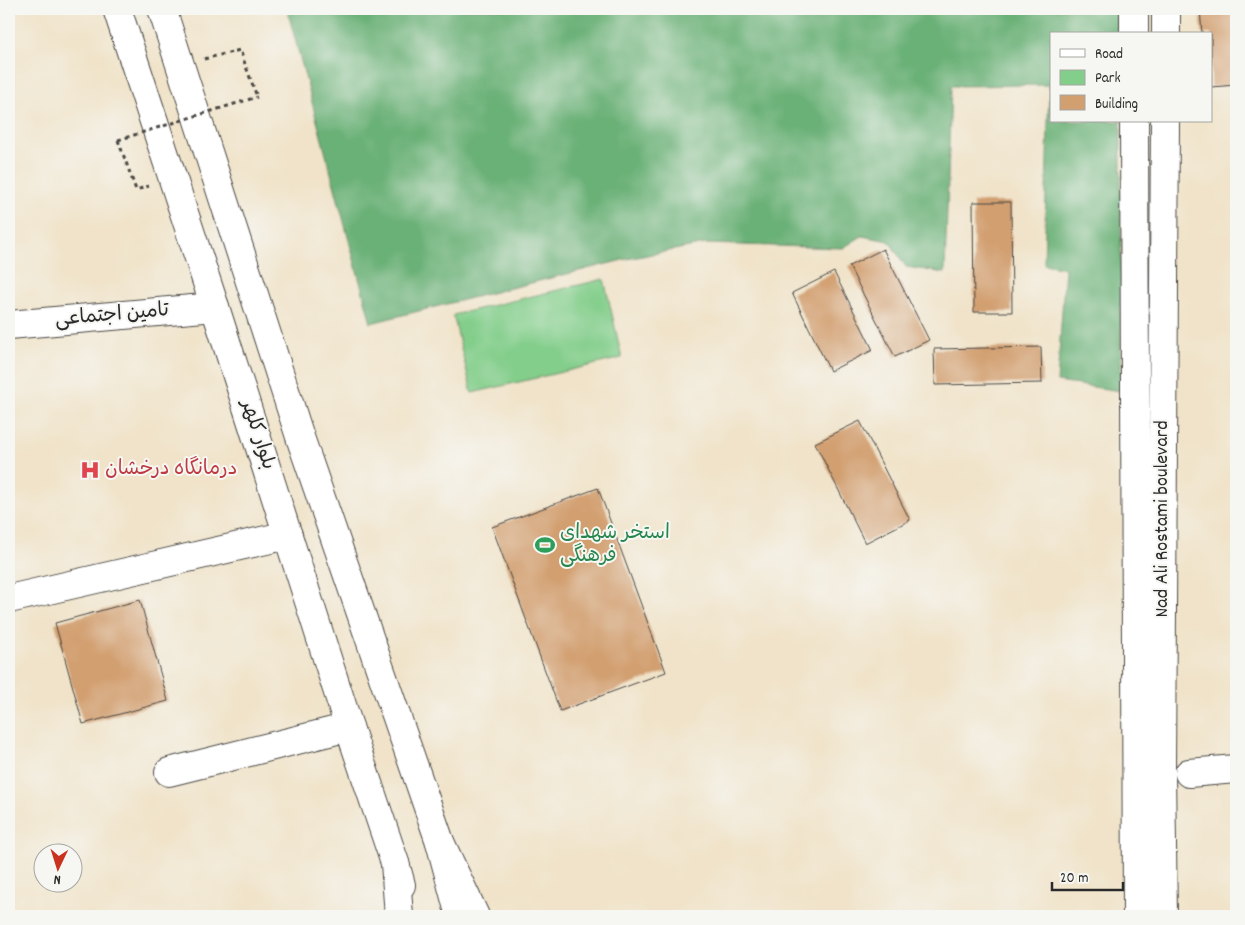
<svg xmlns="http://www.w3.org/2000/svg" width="1245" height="925" font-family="Dekko,'Playpen Sans Arabic',sans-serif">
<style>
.green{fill:#83ce8b;stroke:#577c5b}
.forest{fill:#6ab177;stroke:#4a6e51}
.building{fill:#d29f70}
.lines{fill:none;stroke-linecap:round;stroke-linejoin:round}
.minor-casing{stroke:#494743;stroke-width:30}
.major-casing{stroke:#494743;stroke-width:30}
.highway-casing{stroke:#494743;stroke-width:30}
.path{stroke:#494743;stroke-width:3;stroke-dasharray:4 4;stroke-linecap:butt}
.minor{stroke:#fff;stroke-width:28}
.major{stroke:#fff;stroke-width:28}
.highway{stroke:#fff;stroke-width:28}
.path-bridge{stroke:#494743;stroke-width:3;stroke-dasharray:4 4;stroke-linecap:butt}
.labels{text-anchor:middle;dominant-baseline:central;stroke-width:4;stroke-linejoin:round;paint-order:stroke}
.street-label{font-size:20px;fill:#2b2b2b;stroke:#f6f6f2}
.health-label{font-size:20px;fill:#be3a42;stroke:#f6f6f2;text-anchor:start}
.leisure-label{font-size:20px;fill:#27864d;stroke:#f6f6f2;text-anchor:start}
</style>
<rect width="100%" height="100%" fill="#f6f6f2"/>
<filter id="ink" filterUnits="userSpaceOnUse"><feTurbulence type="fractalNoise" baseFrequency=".02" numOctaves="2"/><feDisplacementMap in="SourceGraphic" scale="10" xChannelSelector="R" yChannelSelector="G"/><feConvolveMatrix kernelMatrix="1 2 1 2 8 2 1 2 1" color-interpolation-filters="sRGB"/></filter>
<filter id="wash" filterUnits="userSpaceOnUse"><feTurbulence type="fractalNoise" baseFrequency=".0096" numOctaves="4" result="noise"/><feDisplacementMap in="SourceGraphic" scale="20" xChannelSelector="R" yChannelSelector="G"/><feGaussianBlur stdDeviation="1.12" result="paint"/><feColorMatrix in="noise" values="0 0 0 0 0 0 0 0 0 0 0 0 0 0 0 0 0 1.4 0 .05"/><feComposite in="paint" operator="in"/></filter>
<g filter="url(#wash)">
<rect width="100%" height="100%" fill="#f0e3c9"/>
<polygon class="green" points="604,279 622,358 472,393 453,315"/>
<polygon class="forest" points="287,9 1121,9 1121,34 1051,34 1051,121 1121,121 1121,391 1057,382 1065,268 1044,264 1049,85 951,86 945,273 906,267 889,241 862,236 843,248 705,244 627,259 371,323"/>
<g id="blocks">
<g class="building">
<polygon points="1200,9 1236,9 1236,85 1211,87 1211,34 1202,34"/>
<polygon points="973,202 1011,202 1012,312 974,312"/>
<polygon points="883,249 929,340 895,357 849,266"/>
<polygon points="834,272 873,350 830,371 792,293"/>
<polygon points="1041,347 1042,383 935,385 934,349"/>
<polygon points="860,421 910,520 865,543 815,443"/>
<polygon points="598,488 666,672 560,711 492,527"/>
<polygon points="140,600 168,701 83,724 55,623"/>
</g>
</g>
</g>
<g filter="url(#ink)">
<use href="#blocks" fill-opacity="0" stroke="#494743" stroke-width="1"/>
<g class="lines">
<defs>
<g id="minor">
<polyline points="9,325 215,307"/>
<polyline points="9,599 288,535"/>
<polyline points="169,772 349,727"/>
<polyline points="1189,773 1236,769"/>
</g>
<g id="major">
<polyline points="117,9 215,307 349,727 395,863 401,885"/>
<polyline points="162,9 301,440 440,842 460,916"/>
<polyline points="1134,9 1134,34"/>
<polyline points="1166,34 1166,9"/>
<polyline points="1134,121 1137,916"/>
<polyline points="1163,916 1161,773 1165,121"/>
</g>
<g id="highway">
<polyline points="440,842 475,916"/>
<polyline points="395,863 399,916"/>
</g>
</defs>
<use href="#minor" class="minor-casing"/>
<use href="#major" class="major-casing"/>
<use href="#highway" class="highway-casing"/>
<g class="path">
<polyline points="204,59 240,50 257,97"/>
<polyline points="118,140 136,190 149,186"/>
</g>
<use href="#minor" class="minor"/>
<use href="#major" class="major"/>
<use href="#highway" class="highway"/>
<polyline class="path-bridge" points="118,140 257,97"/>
</g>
</g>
<defs>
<symbol id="hospital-bare" viewBox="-9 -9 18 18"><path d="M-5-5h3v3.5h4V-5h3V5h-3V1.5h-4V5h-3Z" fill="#e0444e" stroke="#f6f6f2" stroke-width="2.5" paint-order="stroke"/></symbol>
<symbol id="stadium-bare" viewBox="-9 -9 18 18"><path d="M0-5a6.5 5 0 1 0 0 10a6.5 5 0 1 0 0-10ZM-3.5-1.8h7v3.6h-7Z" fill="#2e9e5b" stroke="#f6f6f2" stroke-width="2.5" paint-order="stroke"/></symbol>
</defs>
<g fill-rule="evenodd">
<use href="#hospital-bare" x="76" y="456" width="28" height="28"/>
<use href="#stadium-bare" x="531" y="531" width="28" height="28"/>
</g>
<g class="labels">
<g class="street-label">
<text transform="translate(112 316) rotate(-5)">تامین اجتماعی</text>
<text transform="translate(257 435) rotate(72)">بلوار کلهر</text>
<text transform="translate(1163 519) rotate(-90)">Nad Ali Rostami boulevard</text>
</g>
<g class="health-label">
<text x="105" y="470">درمانگاه درخشان</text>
</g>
<g class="leisure-label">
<text x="560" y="534">استخر شهدای<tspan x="560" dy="23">فرهنگی</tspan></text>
</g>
</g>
<rect width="1245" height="925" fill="none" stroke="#f6f6f2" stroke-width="30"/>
<rect x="1050" y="32" width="162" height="90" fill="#f6f6f2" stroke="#a5a5a2"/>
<rect x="1060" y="49" width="25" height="8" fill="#ffffff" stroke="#a5a5a2"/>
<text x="1095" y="58" font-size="15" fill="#2b2b2b">Road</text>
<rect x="1060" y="70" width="25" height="15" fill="#83ce8b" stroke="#a5a5a2"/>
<text x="1095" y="82" font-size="15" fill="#2b2b2b">Park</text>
<rect x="1060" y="95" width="25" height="15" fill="#d29f70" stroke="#a5a5a2"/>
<text x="1095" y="108" font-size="15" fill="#2b2b2b">Building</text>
<g transform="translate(58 868) rotate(184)"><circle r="24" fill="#f6f6f2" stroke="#a5a5a2"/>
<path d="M0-4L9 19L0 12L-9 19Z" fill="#c8321e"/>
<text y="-8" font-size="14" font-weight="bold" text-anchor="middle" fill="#2b2b2b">N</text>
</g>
<path d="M1052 882v8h71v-8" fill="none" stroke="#2b2b2b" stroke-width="2.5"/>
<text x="1060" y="882" font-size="15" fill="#2b2b2b" stroke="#f6f6f2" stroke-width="4" paint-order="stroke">20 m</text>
</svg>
